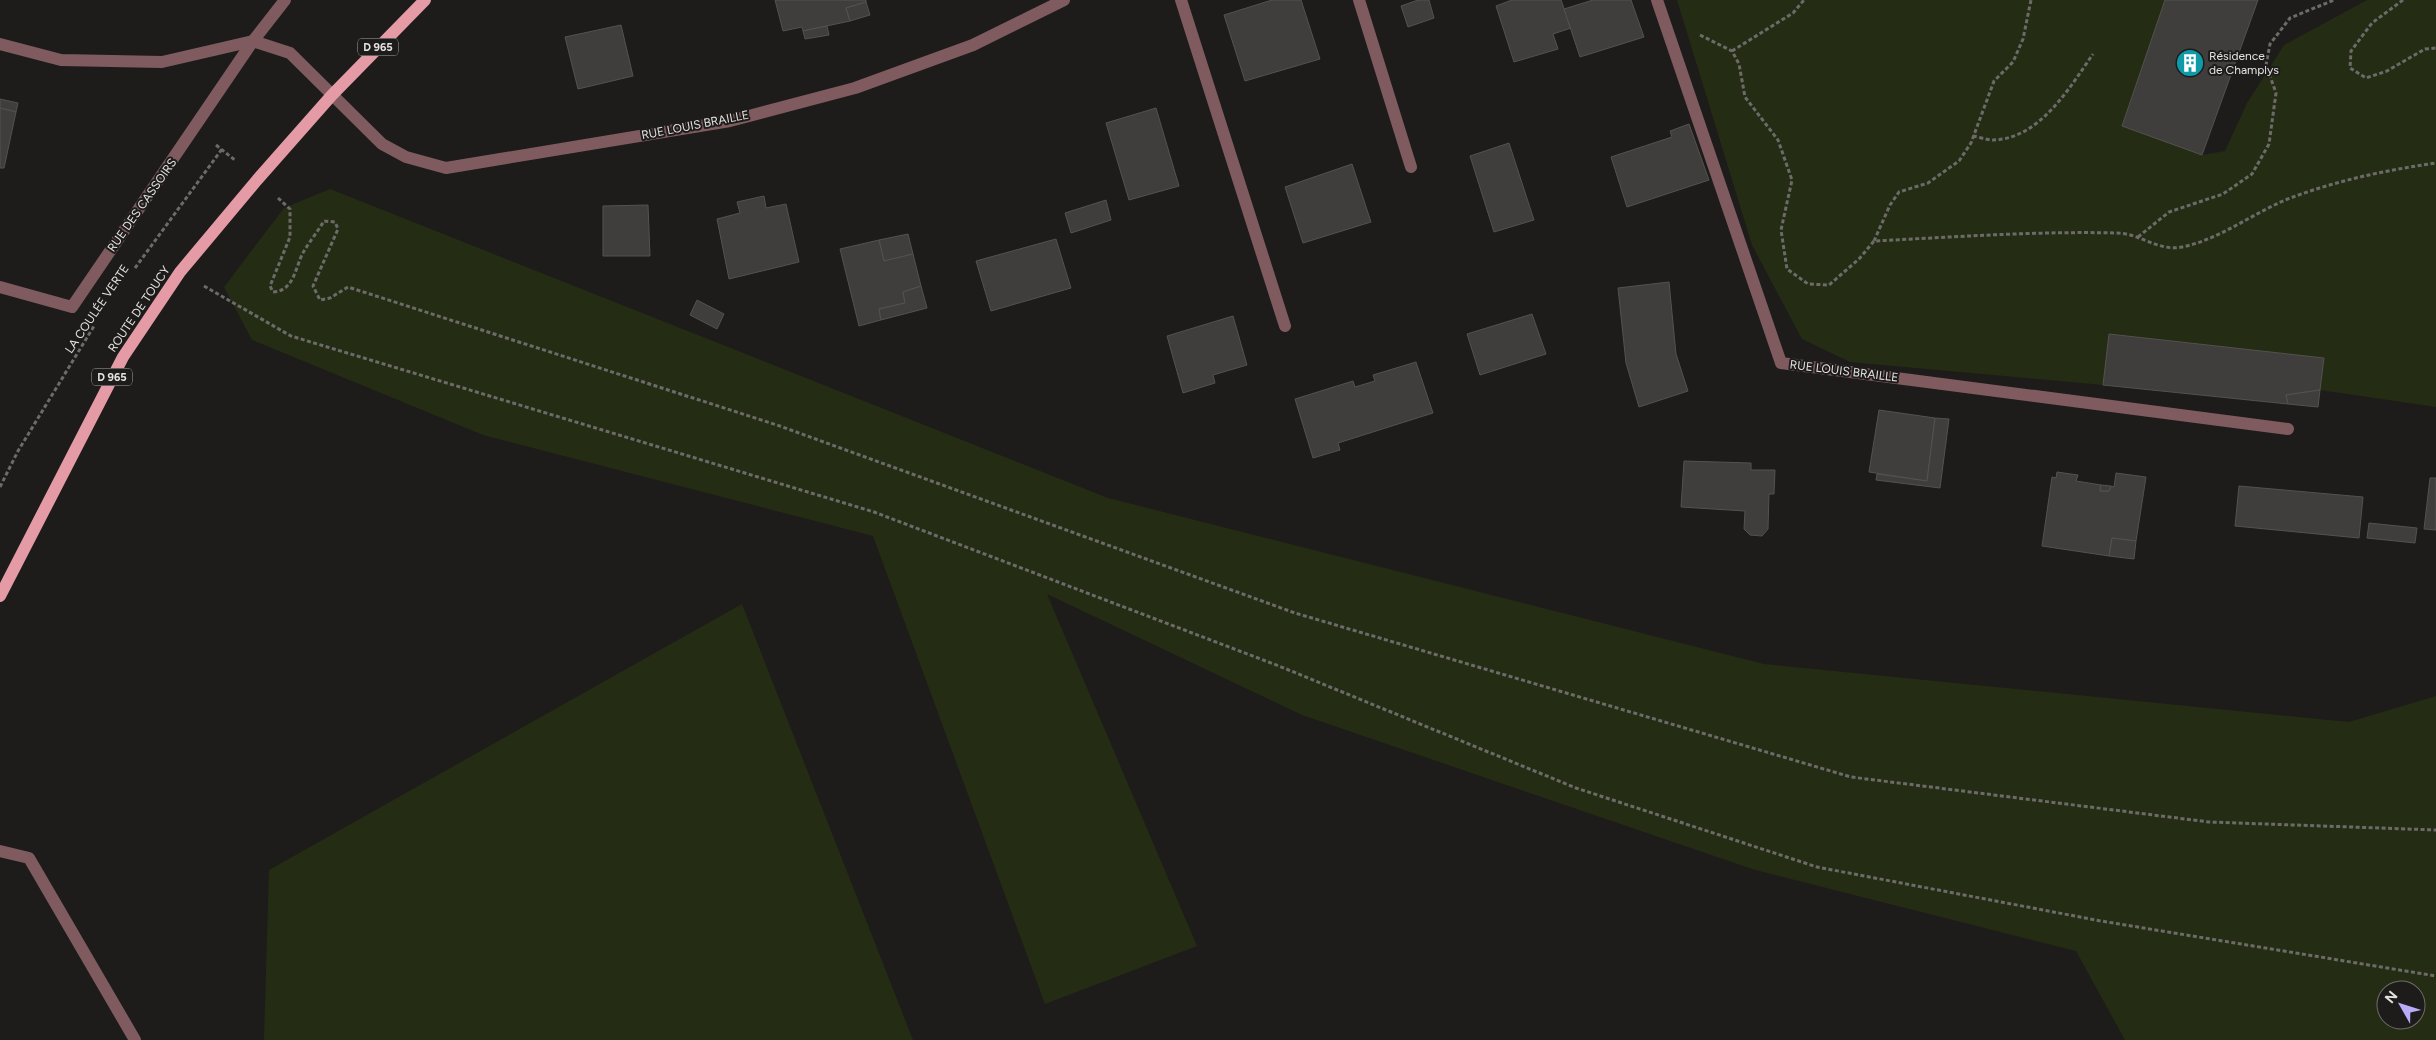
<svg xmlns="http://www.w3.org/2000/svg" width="2436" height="1040" font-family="Figtree,sans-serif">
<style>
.green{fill:#242c14;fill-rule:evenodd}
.building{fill:#3f3e3c;stroke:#53524f}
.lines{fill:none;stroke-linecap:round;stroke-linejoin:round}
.path{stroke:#6c6b69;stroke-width:3;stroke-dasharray:4 2.5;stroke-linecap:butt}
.service{stroke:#7f5b60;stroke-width:12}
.minor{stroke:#7f5b60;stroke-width:12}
.primary{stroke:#e59ba6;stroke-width:12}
.labels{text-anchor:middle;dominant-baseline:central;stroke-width:4;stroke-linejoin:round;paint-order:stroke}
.shield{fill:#1d1c1a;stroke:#a8a7a6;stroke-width:1}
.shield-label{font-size:11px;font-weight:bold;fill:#e4e3e2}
.poi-label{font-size:12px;fill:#e4e3e2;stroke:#1d1c1a;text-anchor:start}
.street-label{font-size:12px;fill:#e4e3e2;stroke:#1d1c1a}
</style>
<rect width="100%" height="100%" fill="#1d1c1a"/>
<g class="green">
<polygon points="1677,0 2165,0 2122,126 2202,155 2225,151 2247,103 2284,45 2367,0 2436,0 2436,407 2320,390 2324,358 2110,334 2103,385 1850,362 1802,339 1752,245"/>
<path d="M330 189 1108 498 1764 664 2349 722 2436 696V1040H2125L2076 951 1755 870 1302 715 1047 594 1197 946 1045 1004 873 536 483 435 252 340 224 287 284 208ZM2386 990H2416V1020H2386Z"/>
<polygon points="742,604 913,1040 264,1040 269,870"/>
</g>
<g class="building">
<polygon points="775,0 866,0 866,2 846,8 850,21 803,31 802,27 783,31"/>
<polygon points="1272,0 1301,0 1320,59 1245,81 1224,15"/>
<polygon points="1418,0 1429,0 1434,18 1408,27 1401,6"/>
<polygon points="1512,0 1561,0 1571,28 1553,34 1558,49 1514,62 1496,6"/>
<polygon points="1593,0 1631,0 1644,37 1580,57 1564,9"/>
<polygon points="2165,0 2258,0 2202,155 2122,126"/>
<polygon points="866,2 870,15 850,21 846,8"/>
<polygon points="621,25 633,76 578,89 565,37"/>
<polygon points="827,26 829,35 805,39 803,31"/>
<polygon points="0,99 18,103 16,112 0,108"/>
<polygon points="0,108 16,112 4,168 0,168"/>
<polygon points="1156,108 1179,186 1129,200 1106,123"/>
<polygon points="1689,124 1709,180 1627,207 1611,157 1672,137 1670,131"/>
<polygon points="1509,143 1534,220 1494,232 1470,156"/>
<polygon points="1352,164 1371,222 1303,243 1285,187"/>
<polygon points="764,196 766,208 786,204 799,262 729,279 717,219 740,213 737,202"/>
<polygon points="1106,200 1111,220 1071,233 1065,213"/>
<polygon points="648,205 650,256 603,256 603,206"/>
<polygon points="908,234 913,254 884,261 879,240"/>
<polygon points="1056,239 1071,288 991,311 976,261"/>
<polygon points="879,240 884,261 913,254 921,286 903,292 905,303 879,309 881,320 859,326 840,249"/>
<polygon points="1669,282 1676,354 1688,391 1639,407 1626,363 1618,288"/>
<polygon points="921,286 927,308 881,320 879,309 905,303 903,292"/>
<polygon points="697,300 724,314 717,329 690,315"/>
<polygon points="1532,314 1546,354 1480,375 1467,334"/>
<polygon points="1233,316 1247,365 1213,375 1215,383 1183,393 1167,336"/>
<polygon points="2109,334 2324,358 2320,390 2286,395 2288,404 2103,385"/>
<polygon points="1416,362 1433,413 1338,443 1340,450 1313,458 1295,399 1353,381 1355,387 1375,381 1373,375"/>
<polygon points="2320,390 2318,407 2288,404 2286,395"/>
<polygon points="1879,410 1935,418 1927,481 1869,472"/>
<polygon points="1935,418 1949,419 1940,488 1876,480 1877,474 1927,481"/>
<polygon points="1684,461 1751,463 1751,470 1775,470 1774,494 1769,494 1768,529 1762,536 1750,535 1744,529 1745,511 1681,507"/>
<polygon points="2057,472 2078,475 2076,481 2101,485 2100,491 2109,491 2111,486 2114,487 2116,473 2146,477 2136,541 2112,538 2109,556 2042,546 2052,477 2056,478"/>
<polygon points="2430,478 2436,478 2436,530 2424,529"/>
<polygon points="2101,485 2111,486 2109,491 2100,491"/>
<polygon points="2239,486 2363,497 2359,538 2235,526"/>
<polygon points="2369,523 2417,528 2415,543 2367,538"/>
<polygon points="2112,538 2136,541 2134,559 2109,556"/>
</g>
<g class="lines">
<g class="path">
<polyline points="2403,0 2372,23 2351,51 2350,68 2366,78 2387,71 2425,49 2436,48"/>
<path d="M1700 35 1732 51 1739 64 1745 97 1778 140 1792 180 1781 230 1787 269 1808 284 1829 285 1859 259 1874 241C1955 237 2036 231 2117 233 2139 233 2159 252 2182 247 2222 239 2255 211 2293 197 2339 180 2387 170 2436 163"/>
<polyline points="1732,51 1793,13 1804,0"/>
<path d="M1973 136C1979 137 1987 140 1993 140 2040 139 2070 87 2093 54"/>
<polyline points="216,145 236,161"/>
<path d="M278 198 290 209V237L270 286 273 292C295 291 295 266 304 251 310 241 318 231 324 221L335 222 338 229 313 286 320 300 330 298 348 287 777 425 1295 613 1851 777 2209 822 2436 830"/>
<polyline points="2138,237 2169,212 2223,194 2252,174 2269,144 2276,93 2266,65 2270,44 2290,18 2334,0"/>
<polyline points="1874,241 1890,205 1899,192 1928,183 1959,161 1971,143 1994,81 2013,62 2023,39 2031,0"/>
<polyline points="135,268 222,149"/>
<polyline points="204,286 291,336 874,512 1279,666 1576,788 1817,867 2101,921 2436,976"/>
<polyline points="0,487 18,451 94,326"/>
</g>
<g class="service">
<polyline points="1181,0 1285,326"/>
<polyline points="1359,0 1411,167"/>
<polyline points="253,41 285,0"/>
</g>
<g class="minor">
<polyline points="1657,0 1781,363 2288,429"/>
<polyline points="0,44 61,60 162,62 253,41 290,53 382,144 406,157 446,168 730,121 855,88 973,45 1064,0"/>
<polyline points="0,287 72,307 253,41"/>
<polyline points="0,851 29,858 135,1040"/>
</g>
<polyline class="primary" points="0,596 123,357 180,272 257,180 332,95 425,0"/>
</g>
<defs>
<symbol id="building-disc" viewBox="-11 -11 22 22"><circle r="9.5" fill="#0f9aa8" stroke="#1d1c1a"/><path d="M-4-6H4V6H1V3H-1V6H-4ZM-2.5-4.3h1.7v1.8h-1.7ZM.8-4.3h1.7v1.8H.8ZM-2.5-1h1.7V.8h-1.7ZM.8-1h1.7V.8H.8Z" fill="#fff"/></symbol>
</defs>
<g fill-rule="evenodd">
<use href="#building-disc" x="2174" y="47" width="32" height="32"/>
</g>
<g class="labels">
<g class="shield">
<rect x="358" y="38.5" width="40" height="17" rx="4"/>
<rect x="92" y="368.5" width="40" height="17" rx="4"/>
</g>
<g class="shield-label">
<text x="378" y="47">D 965</text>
<text x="112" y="377">D 965</text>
</g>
<g class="poi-label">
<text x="2209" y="56">Résidence<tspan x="2209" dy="14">de Champlys</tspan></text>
</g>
<g class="street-label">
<text transform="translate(695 125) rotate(-11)">RUE LOUIS BRAILLE</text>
<text transform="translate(142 205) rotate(-55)">RUE DES CASSOIRS</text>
<text transform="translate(97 309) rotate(-56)">LA COULÉE VERTE</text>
<text transform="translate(139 309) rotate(-56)">ROUTE DE TOUCY</text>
<text transform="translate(1844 371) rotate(7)">RUE LOUIS BRAILLE</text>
</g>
</g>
<g transform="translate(2401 1005) rotate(309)"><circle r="24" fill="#1d1c1a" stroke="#6d6c6a"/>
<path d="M0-4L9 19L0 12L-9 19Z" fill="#b8abf7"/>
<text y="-8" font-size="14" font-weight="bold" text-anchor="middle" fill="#e4e3e2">N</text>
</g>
</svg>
